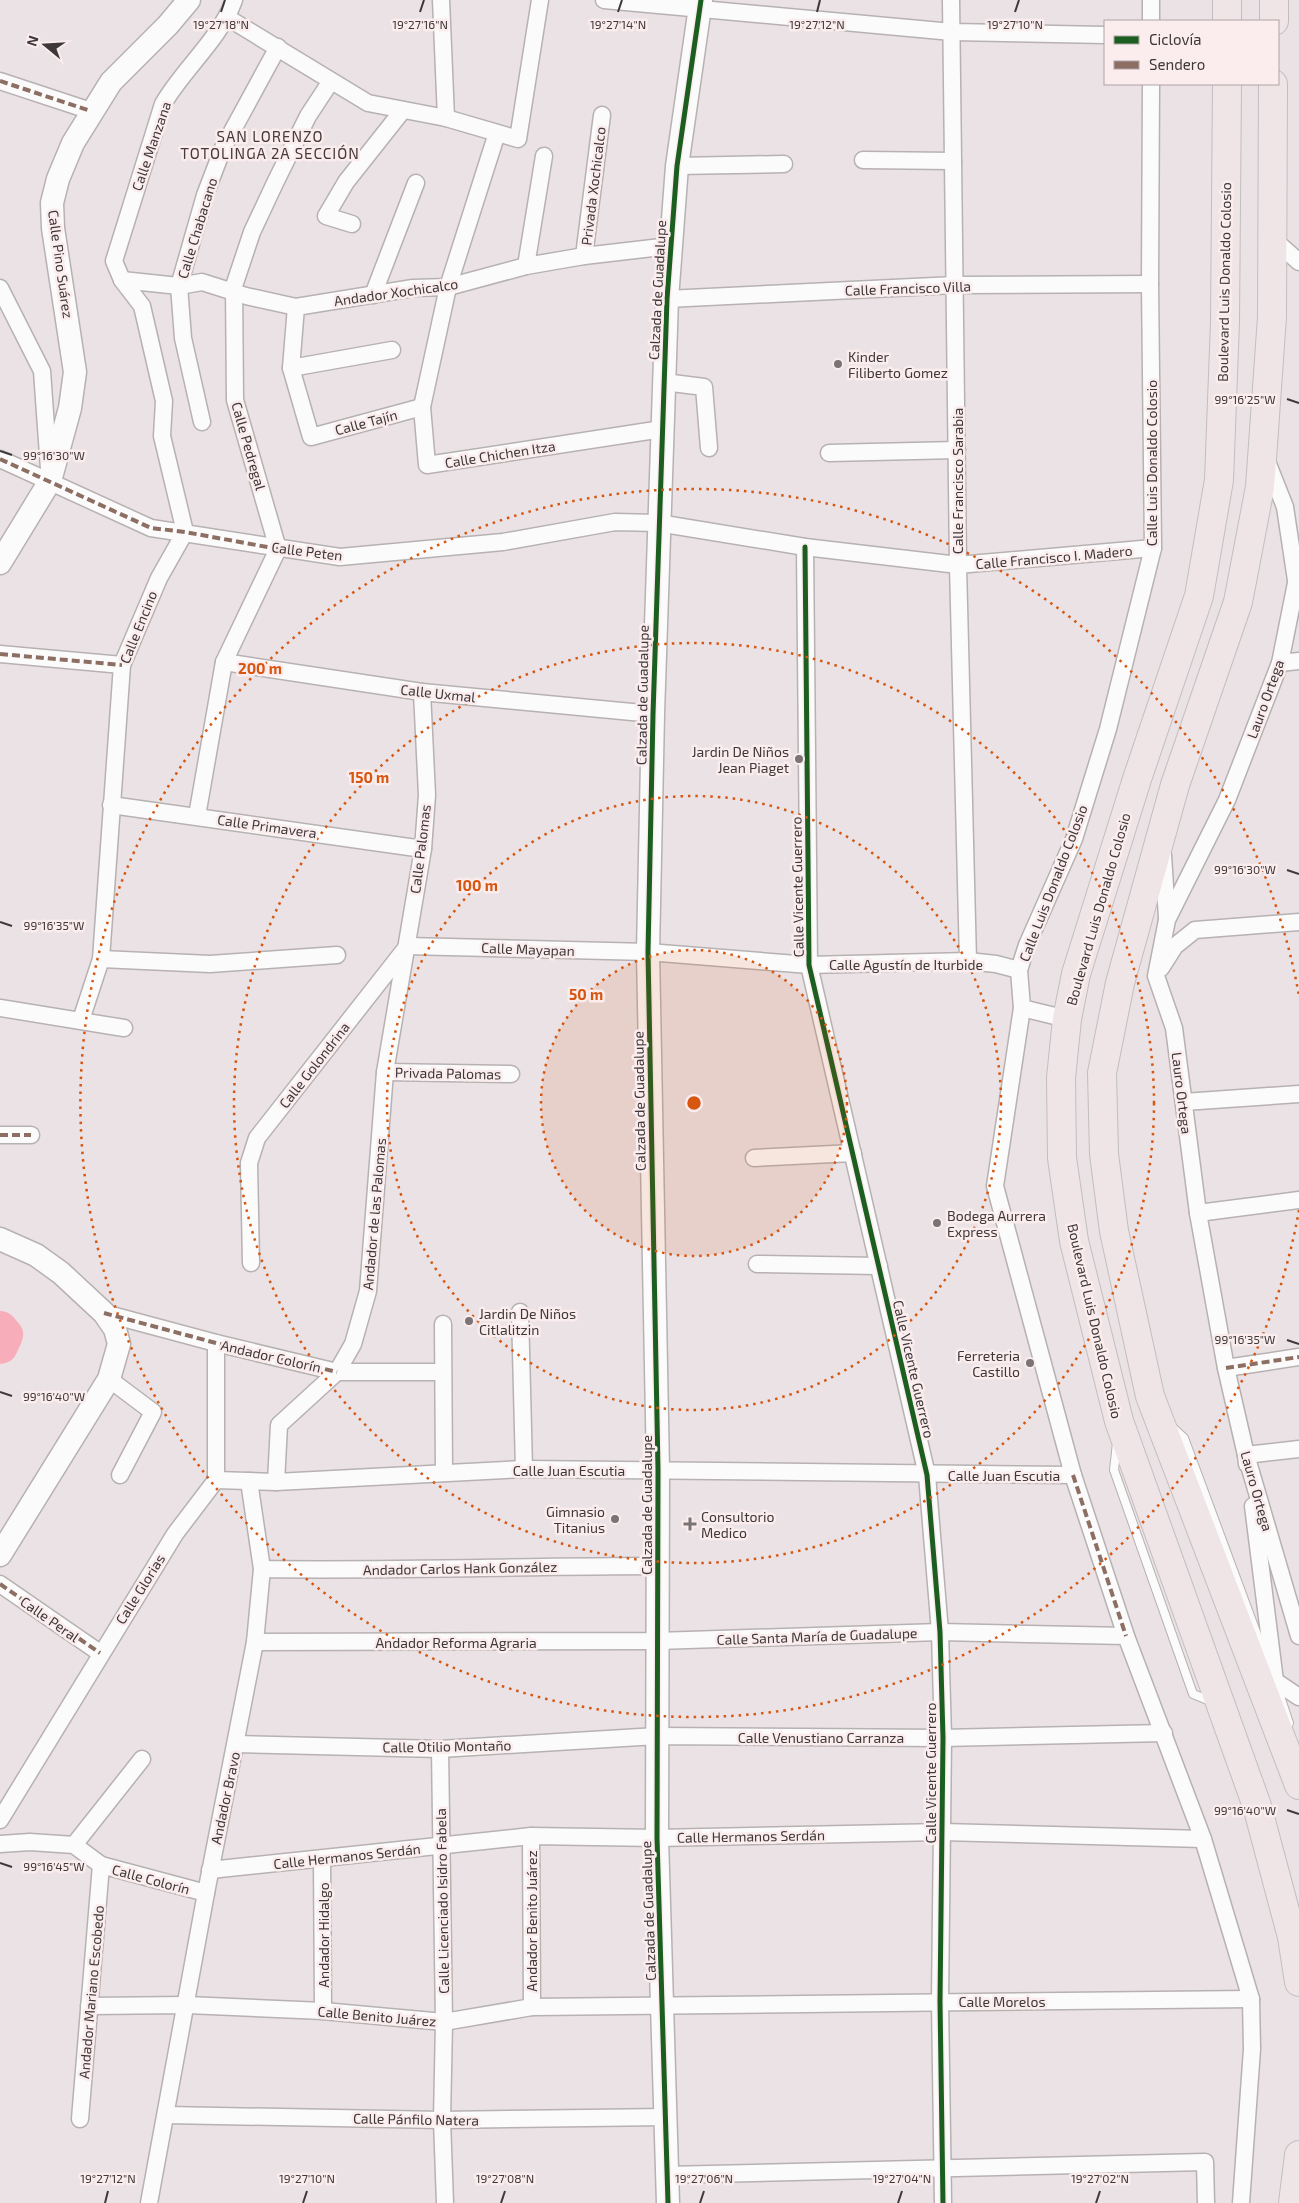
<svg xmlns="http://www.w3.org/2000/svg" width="1299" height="2203" font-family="'Exo 2',sans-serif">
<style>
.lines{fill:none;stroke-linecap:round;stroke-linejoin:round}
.river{stroke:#f8adbb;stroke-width:36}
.lane-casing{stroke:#b7b1b2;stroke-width:10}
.street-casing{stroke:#b7b1b2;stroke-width:19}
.secondary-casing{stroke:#b7b1b2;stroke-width:25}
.highway-casing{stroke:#c2bebf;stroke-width:30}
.lane{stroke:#fcfbfb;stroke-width:8}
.street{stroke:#fcfbfb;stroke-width:16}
.secondary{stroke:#fcfbfb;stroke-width:22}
.highway{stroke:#efe5e7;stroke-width:28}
.quiet{stroke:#8d6e63;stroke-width:4;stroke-dasharray:8 4;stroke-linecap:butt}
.cycleway-casing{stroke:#fbecee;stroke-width:8}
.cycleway{stroke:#1b5e20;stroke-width:5}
.ticks{fill:none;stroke:#3e3839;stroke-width:2}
.ring{fill:none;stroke:#d75610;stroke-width:2.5;stroke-dasharray:2.5 5}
.poi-dot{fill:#7a7475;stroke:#fbecee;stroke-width:2}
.labels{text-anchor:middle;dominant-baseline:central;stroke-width:5;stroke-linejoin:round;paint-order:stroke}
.street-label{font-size:14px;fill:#3e3839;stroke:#fbecee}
.poi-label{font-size:14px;fill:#3e3839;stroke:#fbecee;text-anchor:start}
.neighbourhood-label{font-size:15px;letter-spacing:1px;fill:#463a3b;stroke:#fbecee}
.ticks-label{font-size:12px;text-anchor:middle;fill:#3e3839;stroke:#fbecee;stroke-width:5;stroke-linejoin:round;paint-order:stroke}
.centre{fill:#d75610;stroke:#fbecee;stroke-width:2.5}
.ring-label{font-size:15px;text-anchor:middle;font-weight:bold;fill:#d75610;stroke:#fbecee;stroke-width:5;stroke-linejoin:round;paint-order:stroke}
</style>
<rect width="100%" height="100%" fill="#eae2e4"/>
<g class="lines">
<polyline class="river" points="0,1329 5,1335 0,1346"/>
<defs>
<g id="lane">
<polyline points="1173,1428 1184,1438 1266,1659"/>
<polyline points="1117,1443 1114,1470 1193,1694 1213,1702"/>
<polyline points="1276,1684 1289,1723"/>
</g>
<g id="street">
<polyline points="441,0 446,118"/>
<polyline points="604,0 952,32 1105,35"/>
<polyline points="951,0 958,565 968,961"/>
<polyline points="1151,0 1151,21"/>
<polyline points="228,18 368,103 446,118 518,139 540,0"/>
<polyline points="0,81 91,111"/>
<polyline points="497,133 448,287 422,407 427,465 662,429"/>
<polyline points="863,160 953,161"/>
<polyline points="677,166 784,164"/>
<polyline points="352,224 326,216 346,182 403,110"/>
<polyline points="1273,239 1299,262"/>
<polyline points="584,256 602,115"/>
<polyline points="526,266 544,156"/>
<polyline points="122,280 179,286 202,282 246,296 296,307 413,288 448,287 526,266 584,256 670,246"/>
<polyline points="0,288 42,371 49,469"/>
<polyline points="373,295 416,183"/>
<polyline points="667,299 955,285 1150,284"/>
<polyline points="296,307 291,368 311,437 422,407"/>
<polyline points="291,368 392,350"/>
<polyline points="664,382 704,387 709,448"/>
<polyline points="202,422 183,338 179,286 205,195 223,148 278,47"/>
<polyline points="829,453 957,450"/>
<polyline points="0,459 151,528 340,557 503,542 615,522 658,523 805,547 958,565 1153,548"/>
<polyline points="1266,459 1285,507 1296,580"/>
<polyline points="805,547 809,965 927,1475 940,1632 943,1738 940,2001 943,2203"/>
<polyline points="1299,568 1280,663 1227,800 1167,920 1156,976 1174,1028 1198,1213 1226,1368 1246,1455 1299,1636"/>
<polyline points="0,654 122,665"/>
<polyline points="224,662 422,692 653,714"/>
<polyline points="1280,663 1299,661"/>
<polyline points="111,805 423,849"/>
<polyline points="197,816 224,662 278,549 235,400 234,286 252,232 275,183 308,116 331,81"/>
<polyline points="1163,855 1167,918"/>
<polyline points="407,946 648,952 809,965 968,961 996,964 1019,970 1022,1008 1067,1019"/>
<polyline points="101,959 210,964 337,955"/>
<polyline points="1161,968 1175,946 1195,930 1299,922"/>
<polyline points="1019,970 1027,945 1074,839 1108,729 1153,548 1150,284 1151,84"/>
<polyline points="0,1008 124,1028"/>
<polyline points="1022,1008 995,1186 1073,1475 1126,1636 1203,1839 1251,1999 1252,2049 1241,2203"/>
<path d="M81 1020 101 959 122 665 159 578 185 532 162 436 164 401 142 306 122 280 114 261 163 104C184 68 220 39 234 0"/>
<polyline points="385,1072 511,1074"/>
<polyline points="1184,1102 1299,1094"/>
<polyline points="0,1135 31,1135"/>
<polyline points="754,1158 853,1153"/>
<polyline points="1198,1213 1299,1200"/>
<polyline points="251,1263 249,1163 257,1138 406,948"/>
<polyline points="757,1264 879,1266"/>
<polyline points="520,1312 524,1469"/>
<polyline points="104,1313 216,1343 337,1372 442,1372"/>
<polyline points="443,1324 444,1473"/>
<polyline points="1226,1368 1299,1357"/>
<polyline points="109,1379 153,1412 120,1475"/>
<polyline points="1247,1464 1246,1455 1299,1449"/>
<polyline points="216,1480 276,1482 524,1469 1073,1475"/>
<polyline points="276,1482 279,1425 337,1372 353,1344 368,1291 385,1072 423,849 427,795 422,692"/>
<polyline points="1253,1506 1275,1681 1299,1697"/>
<path d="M262 1569C394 1571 526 1566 658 1566"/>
<polyline points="0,1584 100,1653"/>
<polyline points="255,1642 657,1641 940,1632 1126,1636"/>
<polyline points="236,1744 440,1749 657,1736 943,1738 1164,1733"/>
<polyline points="440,1749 444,2022 442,2120 445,2203"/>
<polyline points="0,1820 175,1534 216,1480 216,1343"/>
<polyline points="531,1836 532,2007"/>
<polyline points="0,1844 30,1842 74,1845 101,1865 206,1893"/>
<polyline points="74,1845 142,1759"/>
<polyline points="322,1859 323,2011"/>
<polyline points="210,1870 531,1836 657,1838 942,1832 1203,1839"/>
<polyline points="89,2006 187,2005 323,2011 444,2022 532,2007 1251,1999"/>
<polyline points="166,2115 442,2120 666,2117"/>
<polyline points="80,2119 101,1865"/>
<polyline points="667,2175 1205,2162 1206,2203"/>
<polyline points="149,2203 206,1893 255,1642 262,1569 249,1481"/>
</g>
<g id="secondary">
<polyline points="0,563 50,481 70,408 75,372 53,228 52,203 58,179 73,143 111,82 168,25 189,0"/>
<polyline points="0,1239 36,1255 61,1273 104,1313 115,1329 119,1344 109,1379 0,1555"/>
<polyline points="668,2203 657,1838 658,1470 648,952 653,714 667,299 677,166 701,0"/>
</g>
<g id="highway">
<polyline points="1227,0 1227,21"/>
<polyline points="1274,0 1274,21"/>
<polyline points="1227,84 1225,322 1219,480 1199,596 1137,779 1076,974 1067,1019 1061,1078 1062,1158 1074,1241 1119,1421 1257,1806 1292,1937 1299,1982"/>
<polyline points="1273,84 1272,317 1260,487 1238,602 1175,785 1120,983 1102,1073 1104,1154 1114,1231 1150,1396 1299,1785"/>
<polyline points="1293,2203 1299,2155"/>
</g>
</defs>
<use href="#lane" class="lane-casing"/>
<use href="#street" class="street-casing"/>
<use href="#secondary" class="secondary-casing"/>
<use href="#highway" class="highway-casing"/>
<use href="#lane" class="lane"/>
<use href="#street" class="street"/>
<use href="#secondary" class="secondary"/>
<use href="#highway" class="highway"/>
<g class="quiet">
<polyline points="0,81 91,111"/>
<polyline points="0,459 151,528 185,532 278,549"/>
<polyline points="0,654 122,665"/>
<polyline points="0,1135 31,1135"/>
<polyline points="104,1313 216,1343 337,1372"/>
<polyline points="1226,1368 1299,1357"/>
<polyline points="1073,1475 1126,1636"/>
<polyline points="0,1584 100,1653"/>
</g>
<defs>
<g id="cycleway">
<polyline points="805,547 809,965 927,1475 940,1632 943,1738 940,2001 943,2203"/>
<polyline points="668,2203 657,1838 658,1470 648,952 653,714 667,299 677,166 701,0"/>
</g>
</defs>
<use href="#cycleway" class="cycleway-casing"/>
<use href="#cycleway" class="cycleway"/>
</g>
<path class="ticks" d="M221 12 225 0M420 12 424 0M618 12 622 0M817 12 820 0M1015 12 1019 0M1287 399 1299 403M0 451 12 455M1287 870 1299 874M0 922 12 926M1287 1340 1299 1344M0 1392 12 1396M1287 1810 1299 1814M0 1863 12 1867M105 2203 108 2191M303 2203 307 2191M501 2203 505 2191M700 2203 704 2191M898 2203 902 2191M1096 2203 1100 2191"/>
<circle cx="694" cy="1103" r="153" fill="#d75610" fill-opacity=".12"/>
<g class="ring">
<circle cx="694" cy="1103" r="153"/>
<circle cx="694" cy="1103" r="307"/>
<circle cx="694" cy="1103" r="460"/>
<path d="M1299 1210A614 614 0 1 1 1299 996"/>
</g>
<g class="poi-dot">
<circle cx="838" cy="364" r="5"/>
<circle cx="799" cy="759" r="5"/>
<circle cx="937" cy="1223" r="5"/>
<circle cx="469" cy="1321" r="5"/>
<circle cx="1030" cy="1363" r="5"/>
<circle cx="615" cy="1519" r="5"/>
<path d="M687.5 1516.5h5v5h5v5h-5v5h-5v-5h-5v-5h5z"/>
</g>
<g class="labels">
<g class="street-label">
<text transform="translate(151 146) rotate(-71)">Calle Manzana</text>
<text transform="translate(593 186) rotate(-83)">Privada Xochicalco</text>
<text transform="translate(197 228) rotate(-73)">Calle Chabacano</text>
<text transform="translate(61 264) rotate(82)">Calle Pino Suárez</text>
<text transform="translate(1224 282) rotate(-89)">Boulevard Luis Donaldo Colosio</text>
<text transform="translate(908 288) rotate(-2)">Calle Francisco Villa</text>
<text transform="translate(657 290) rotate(-87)">Calzada de Guadalupe</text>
<text transform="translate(396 292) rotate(-8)">Andador Xochicalco</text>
<text transform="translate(366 422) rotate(-15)">Calle Tajín</text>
<text transform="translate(249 446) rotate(74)">Calle Pedregal</text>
<text transform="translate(500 454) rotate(-9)">Calle Chichen Itza</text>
<text transform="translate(1151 463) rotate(-90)">Calle Luis Donaldo Colosio</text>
<text transform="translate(957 481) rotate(-90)">Calle Francisco Sarabia</text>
<text transform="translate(307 551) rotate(7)">Calle Peten</text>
<text transform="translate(1054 557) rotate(-5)">Calle Francisco I. Madero</text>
<text transform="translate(138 627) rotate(-68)">Calle Encino</text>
<text transform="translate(438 693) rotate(6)">Calle Uxmal</text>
<text transform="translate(642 695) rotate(-89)">Calzada de Guadalupe</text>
<text transform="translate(1265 699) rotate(-70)">Lauro Ortega</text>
<text transform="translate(267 826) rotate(8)">Calle Primavera</text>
<text transform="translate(420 849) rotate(-83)">Calle Palomas</text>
<text transform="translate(1053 883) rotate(-69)">Calle Luis Donaldo Colosio</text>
<text transform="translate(797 887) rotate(-91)">Calle Vicente Guerrero</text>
<text transform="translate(1098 909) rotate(-74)">Boulevard Luis Donaldo Colosio</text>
<text transform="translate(528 949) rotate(2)">Calle Mayapan</text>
<text x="906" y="964">Calle Agustín de Iturbide</text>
<text transform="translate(314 1065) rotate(-52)">Calle Golondrina</text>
<text transform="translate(448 1073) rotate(1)">Privada Palomas</text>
<text transform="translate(1182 1093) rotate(83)">Lauro Ortega</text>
<text transform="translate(639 1101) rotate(-91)">Calzada de Guadalupe</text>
<text transform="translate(374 1214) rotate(-85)">Andador de las Palomas</text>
<text transform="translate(1095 1321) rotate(77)">Boulevard Luis Donaldo Colosio</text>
<text transform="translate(271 1356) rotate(13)">Andador Colorín</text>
<text transform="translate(914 1369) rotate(77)">Calle Vicente Guerrero</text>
<text x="569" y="1470">Calle Juan Escutia</text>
<text x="1004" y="1475">Calle Juan Escutia</text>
<text transform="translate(1257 1491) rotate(74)">Lauro Ortega</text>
<text transform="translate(646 1505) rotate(-90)">Calzada de Guadalupe</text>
<text transform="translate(460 1568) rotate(-1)">Andador Carlos Hank González</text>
<text transform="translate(140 1589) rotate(-58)">Calle Glorias</text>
<text transform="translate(50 1619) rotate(35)">Calle Peral</text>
<text transform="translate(817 1636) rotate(-2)">Calle Santa María de Guadalupe</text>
<text x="456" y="1642">Andador Reforma Agraria</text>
<text x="821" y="1737">Calle Venustiano Carranza</text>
<text transform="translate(447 1746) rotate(-1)">Calle Otilio Montaño</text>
<text transform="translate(930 1773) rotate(-90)">Calle Vicente Guerrero</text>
<text transform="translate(225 1798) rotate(-78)">Andador Bravo</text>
<text transform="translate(751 1836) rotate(-1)">Calle Hermanos Serdán</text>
<text transform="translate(347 1856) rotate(-6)">Calle Hermanos Serdán</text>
<text transform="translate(151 1879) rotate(15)">Calle Colorín</text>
<text transform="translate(442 1901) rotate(-91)">Calle Licenciado Isidro Fabela</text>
<text transform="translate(648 1911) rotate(-92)">Calzada de Guadalupe</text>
<text transform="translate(531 1921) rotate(-90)">Andador Benito Juárez</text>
<text transform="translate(323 1935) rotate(-90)">Andador Hidalgo</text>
<text transform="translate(91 1992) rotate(-85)">Andador Mariano Escobedo</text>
<text x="1002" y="2001">Calle Morelos</text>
<text transform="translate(377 2016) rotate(5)">Calle Benito Juárez</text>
<text transform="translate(416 2119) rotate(1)">Calle Pánfilo Natera</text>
</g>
<g class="poi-label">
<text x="848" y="356">Kinder<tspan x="848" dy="16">Filiberto Gomez</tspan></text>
<text x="789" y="751" text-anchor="end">Jardin De Niños<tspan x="789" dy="16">Jean Piaget</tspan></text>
<text x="947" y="1215">Bodega Aurrera<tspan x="947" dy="16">Express</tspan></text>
<text x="479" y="1313">Jardin De Niños<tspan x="479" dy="16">Citlalitzin</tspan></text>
<text x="1020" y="1355" text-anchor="end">Ferreteria<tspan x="1020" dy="16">Castillo</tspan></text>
<text x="605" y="1511" text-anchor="end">Gimnasio<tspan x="605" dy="16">Titanius</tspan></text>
<text x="701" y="1516">Consultorio<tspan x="701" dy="16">Medico</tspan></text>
</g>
<g class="neighbourhood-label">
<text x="270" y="136">SAN LORENZO<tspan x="270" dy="17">TOTOLINGA 2A SECCIÓN</tspan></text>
</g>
</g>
<g class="ticks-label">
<text x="221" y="29">19°27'18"N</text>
<text x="420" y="29">19°27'16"N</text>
<text x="618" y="29">19°27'14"N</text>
<text x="817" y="29">19°27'12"N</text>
<text x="1015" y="29">19°27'10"N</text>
<text x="1245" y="404">99°16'25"W</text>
<text x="54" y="460">99°16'30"W</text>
<text x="1245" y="874">99°16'30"W</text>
<text x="54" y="930">99°16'35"W</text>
<text x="1245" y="1344">99°16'35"W</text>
<text x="54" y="1401">99°16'40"W</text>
<text x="1245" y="1815">99°16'40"W</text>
<text x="54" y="1871">99°16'45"W</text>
<text x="108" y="2183">19°27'12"N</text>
<text x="307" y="2183">19°27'10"N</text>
<text x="505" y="2183">19°27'08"N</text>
<text x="704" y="2183">19°27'06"N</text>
<text x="902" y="2183">19°27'04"N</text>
<text x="1100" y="2183">19°27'02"N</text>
</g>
<circle cx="694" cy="1103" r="8" class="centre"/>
<g class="ring-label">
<text x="260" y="674">200 m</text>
<text x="369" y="783">150 m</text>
<text x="477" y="891">100 m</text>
<text x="586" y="1000">50 m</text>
</g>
<rect x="1104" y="20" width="175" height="65" fill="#fbecee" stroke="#afa4a6"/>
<rect x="1114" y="36" width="25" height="8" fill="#1b5e20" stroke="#afa4a6"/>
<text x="1149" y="45" font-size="15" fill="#3e3839">Ciclovía</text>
<rect x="1114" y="61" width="25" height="8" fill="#8d6e63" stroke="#afa4a6"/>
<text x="1149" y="70" font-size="15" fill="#3e3839">Sendero</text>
<g transform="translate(45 45) rotate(288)" stroke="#fbecee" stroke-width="4" paint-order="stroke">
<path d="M0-4L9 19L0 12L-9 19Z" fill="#3e3839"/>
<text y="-8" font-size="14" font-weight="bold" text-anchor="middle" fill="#3e3839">N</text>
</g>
</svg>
